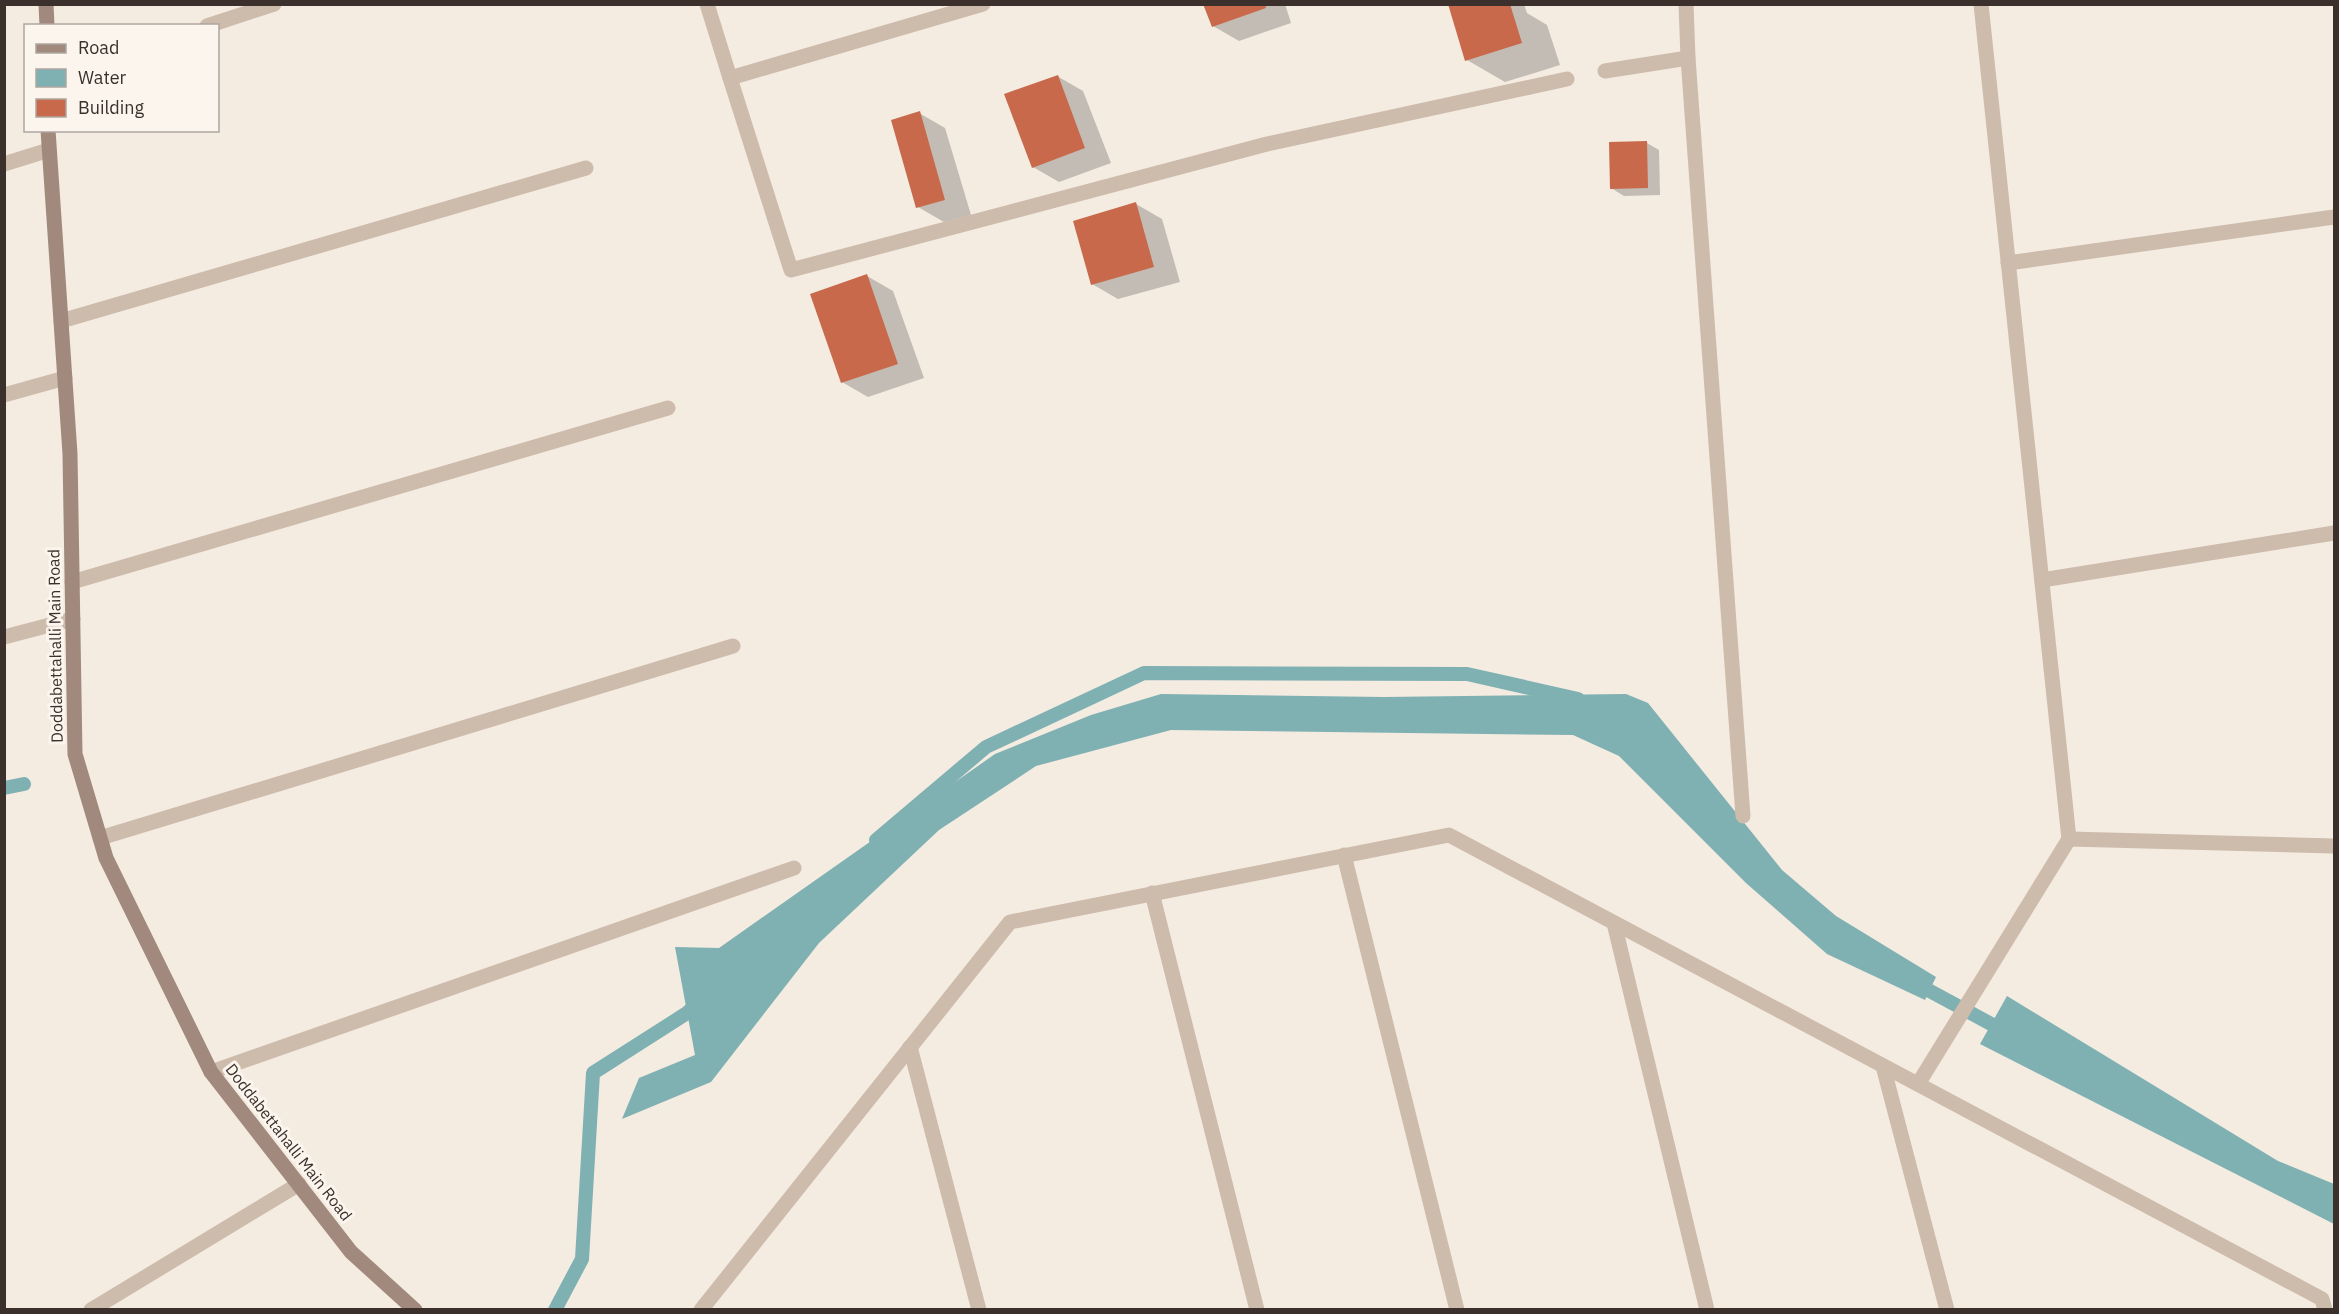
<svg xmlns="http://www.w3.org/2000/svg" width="2339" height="1314" font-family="'IBM Plex Sans',sans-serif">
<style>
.water{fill:#7fb0b2}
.shadow{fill:#0003}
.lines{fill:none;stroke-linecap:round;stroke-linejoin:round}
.stream{stroke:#7fb0b2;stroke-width:14}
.building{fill:#c8694b}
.street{stroke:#cdbbac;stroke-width:15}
.secondary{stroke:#a18a7d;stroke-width:15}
.labels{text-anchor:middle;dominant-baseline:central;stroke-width:6;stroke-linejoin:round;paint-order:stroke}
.street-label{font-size:16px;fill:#3b302b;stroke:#fbf5ee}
</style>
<rect width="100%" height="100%" fill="#f4ebe1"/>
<g class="water">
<polygon points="1161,694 1384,697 1626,694 1648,703 1782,870 1836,916 1936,977 1925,1000 1827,954 1746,883 1619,756 1573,735 1171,730 1036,766 939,830 819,943 711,1082 622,1119 639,1078 695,1055 675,947 719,948 995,754 1091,715"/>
<polygon points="2007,996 2278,1161 2334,1184 2334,1224 1980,1044"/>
</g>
<g class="shadow">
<polygon points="1205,4 1285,4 1291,23 1239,41 1213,26"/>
<polygon points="1449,4 1524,4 1527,13 1547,25 1560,65 1505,82 1467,60"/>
<polygon points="1057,76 1083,91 1111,163 1059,182 1033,167"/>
<polygon points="919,113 945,128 971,215 944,222 918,207"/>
<polygon points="1647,143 1659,150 1660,195 1624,196 1611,188"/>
<polygon points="1136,204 1162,219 1180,282 1118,299 1092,284"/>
<polygon points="867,276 893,291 924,378 868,397 842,382"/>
</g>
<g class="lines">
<g class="stream">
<polyline points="4,788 24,784"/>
<polyline points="876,840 986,747 1144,673 1467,674 1578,699"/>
<polyline points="1915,983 2006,1032"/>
<polyline points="555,1310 582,1259 593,1073 687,1013 700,1001"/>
</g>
</g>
<g class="building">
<polygon points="1203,4 1265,4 1266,8 1212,27"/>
<polygon points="1448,4 1510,4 1522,43 1465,61"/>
<polygon points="1058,75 1085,148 1032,168 1004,94"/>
<polygon points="920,111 945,200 916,208 891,120"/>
<polygon points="1647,141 1648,188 1610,189 1609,142"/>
<polygon points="1136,202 1154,267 1091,285 1073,221"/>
<polygon points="867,274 898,364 841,383 810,294"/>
</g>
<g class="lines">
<g class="street">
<polyline points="707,4 730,78 983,4"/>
<polyline points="1686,4 1688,58 1743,816"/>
<polyline points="207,26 274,4"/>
<polyline points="1605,71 1688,58"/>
<polyline points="730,78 791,270 1267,144 1567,79"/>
<polyline points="4,164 49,150"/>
<polyline points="2008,263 2334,217"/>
<polyline points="61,321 586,168"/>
<polyline points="4,395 65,378"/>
<polyline points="2042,580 2334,533"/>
<polyline points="72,582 668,408"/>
<polyline points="4,637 73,619"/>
<polyline points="100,838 733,646"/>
<polyline points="2069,839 2334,846"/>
<polyline points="1344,855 1457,1310"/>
<polyline points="1152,893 1257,1310"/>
<polyline points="1614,923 1707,1310"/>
<polyline points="910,1047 979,1310"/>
<polyline points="1883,1066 1947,1310"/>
<polyline points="211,1072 794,868"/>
<polyline points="1918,1084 2069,839 1981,4"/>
<polyline points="91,1310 299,1184"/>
<polyline points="701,1310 1010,922 1449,835 2322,1299 2325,1310"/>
</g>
<g class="secondary">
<polyline points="46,4 47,26"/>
<polyline points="48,130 70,454 75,754 106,858 211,1072 351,1252 415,1310"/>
</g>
</g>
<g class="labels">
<g class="street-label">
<text transform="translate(55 646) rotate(-91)">Doddabettahalli Main Road</text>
<text transform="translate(289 1142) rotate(52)">Doddabettahalli Main Road</text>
</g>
</g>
<rect width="2339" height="1314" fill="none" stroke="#3b302b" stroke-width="12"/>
<rect x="24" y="24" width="195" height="108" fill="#fbf5ee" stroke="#aea6a0" stroke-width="1.5"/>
<rect x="36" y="44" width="30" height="9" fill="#a18a7d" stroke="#aea6a0" stroke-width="1.5"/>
<text x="78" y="54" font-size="18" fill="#3b302b">Road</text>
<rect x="36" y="69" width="30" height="18" fill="#7fb0b2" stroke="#aea6a0" stroke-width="1.5"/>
<text x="78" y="84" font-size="18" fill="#3b302b">Water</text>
<rect x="36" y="99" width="30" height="18" fill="#c8694b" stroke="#aea6a0" stroke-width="1.5"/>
<text x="78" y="114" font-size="18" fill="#3b302b">Building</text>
</svg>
